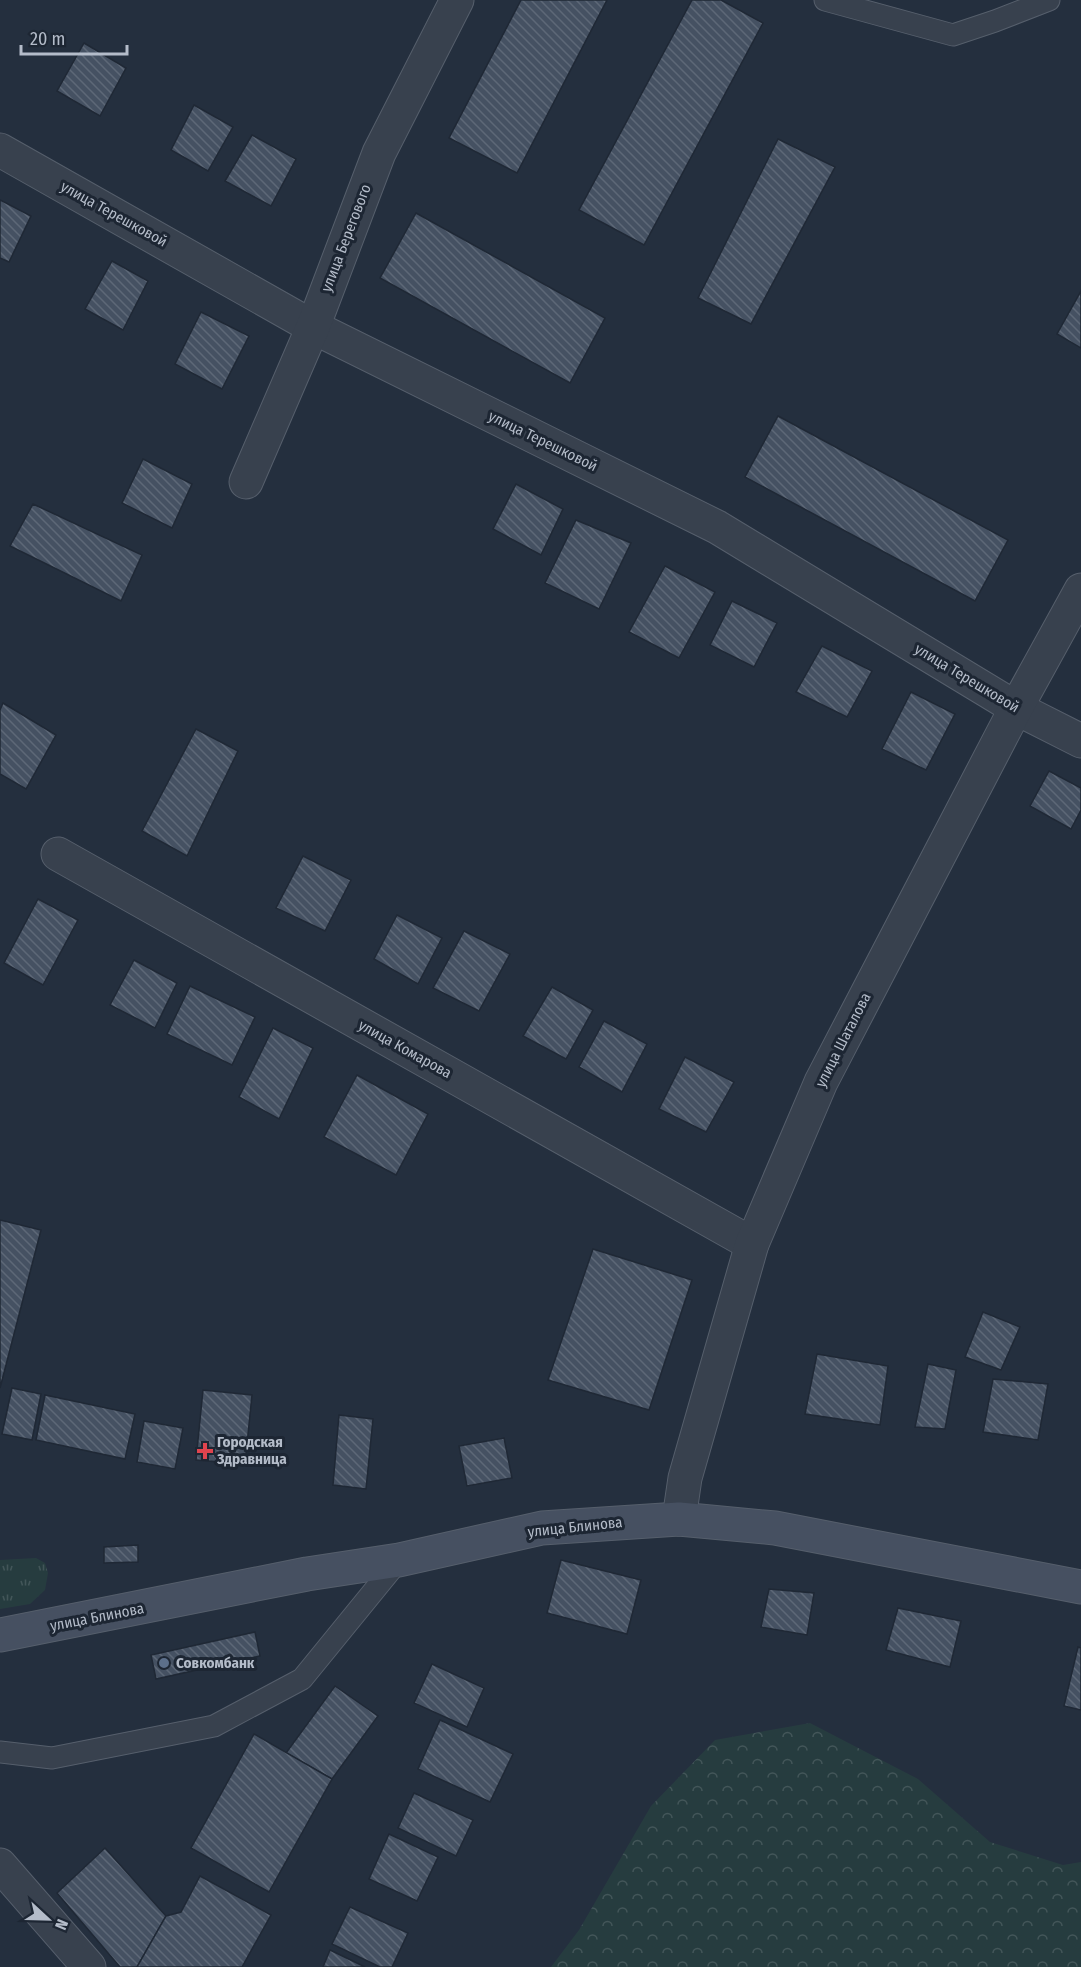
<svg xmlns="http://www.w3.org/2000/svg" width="1081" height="1967" font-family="'Fira Sans Condensed',sans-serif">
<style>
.grass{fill:url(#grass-tufts)}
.forest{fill:url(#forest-crowns)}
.building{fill:url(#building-back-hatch);stroke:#1f2835;stroke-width:1.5}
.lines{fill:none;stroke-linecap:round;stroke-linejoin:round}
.service-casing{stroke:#565f6c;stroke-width:23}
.minor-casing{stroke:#565f6c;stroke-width:35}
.secondary-casing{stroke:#565f6c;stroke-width:35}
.service{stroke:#38414e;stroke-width:21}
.minor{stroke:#38414e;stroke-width:33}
.secondary{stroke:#465061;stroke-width:33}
.health-dot{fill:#e0444e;stroke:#1d2633;stroke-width:2}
.service-dot{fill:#5c6f8a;stroke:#1d2633;stroke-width:2}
.labels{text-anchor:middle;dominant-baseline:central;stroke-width:6;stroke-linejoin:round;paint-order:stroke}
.street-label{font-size:15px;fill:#b4bcc9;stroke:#1d2633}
.poi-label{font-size:15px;font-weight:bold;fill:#b4bcc9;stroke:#1d2633;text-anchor:start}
</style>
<defs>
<pattern id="grass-tufts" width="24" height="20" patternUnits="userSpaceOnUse" patternTransform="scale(1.5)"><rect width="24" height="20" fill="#263c3f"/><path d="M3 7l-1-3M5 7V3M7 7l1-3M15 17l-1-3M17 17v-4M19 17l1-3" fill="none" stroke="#435659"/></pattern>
<pattern id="forest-crowns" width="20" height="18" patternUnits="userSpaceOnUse" patternTransform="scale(1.5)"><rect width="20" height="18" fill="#263c3f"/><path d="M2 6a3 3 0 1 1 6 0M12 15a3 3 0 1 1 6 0" fill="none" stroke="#435659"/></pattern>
<pattern id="building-back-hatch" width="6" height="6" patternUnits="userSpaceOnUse" patternTransform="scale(1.5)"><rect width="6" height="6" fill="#455162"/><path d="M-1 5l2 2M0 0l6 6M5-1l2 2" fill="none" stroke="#5d6877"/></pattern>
</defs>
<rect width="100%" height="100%" fill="#242f3e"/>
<polygon class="grass" points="36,1558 45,1563 48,1573 45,1590 30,1604 0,1609 0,1560"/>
<polygon class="forest" points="810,1723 918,1779 990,1842 1063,1865 1081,1862 1081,1967 551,1967 579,1930 651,1806 715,1740"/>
<g class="building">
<polygon points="521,0 607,0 517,173 449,138"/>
<polygon points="692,0 721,0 763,23 644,245 579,210"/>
<polygon points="84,43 126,68 100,116 57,91"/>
<polygon points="194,105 233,127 208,171 171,150"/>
<polygon points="252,135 296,159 271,206 225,181"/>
<polygon points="778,139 835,167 751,324 698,298"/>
<polygon points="0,200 31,216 9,262 0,258"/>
<polygon points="416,213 605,318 570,383 380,278"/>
<polygon points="112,261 148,281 123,330 85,309"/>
<polygon points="1081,291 1081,348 1057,334"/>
<polygon points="201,312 249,336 222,389 175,364"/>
<polygon points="778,416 1008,540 975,601 745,477"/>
<polygon points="143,459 192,484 172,528 122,503"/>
<polygon points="516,484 563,509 541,555 493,529"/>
<polygon points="33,504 142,555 121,601 10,546"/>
<polygon points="576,520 631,543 599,609 545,583"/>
<polygon points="665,566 715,592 679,658 629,632"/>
<polygon points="732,601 777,623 754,667 710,645"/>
<polygon points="822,646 872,671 847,717 796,692"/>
<polygon points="911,692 955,714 926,770 882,749"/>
<polygon points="3,703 56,735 26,789 0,774 0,710"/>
<polygon points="196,729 238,751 187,856 142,831"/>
<polygon points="1049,771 1081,788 1081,810 1071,829 1030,806"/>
<polygon points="303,856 351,880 325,931 276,908"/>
<polygon points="38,899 78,920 43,985 4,963"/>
<polygon points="397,915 442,938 418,984 374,959"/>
<polygon points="464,931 510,954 479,1011 433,988"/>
<polygon points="134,960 177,983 155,1028 110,1005"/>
<polygon points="190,986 255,1017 232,1065 167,1034"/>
<polygon points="552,987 593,1010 566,1059 523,1036"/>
<polygon points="604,1021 647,1044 622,1092 579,1067"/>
<polygon points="273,1028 313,1048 279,1119 239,1097"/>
<polygon points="685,1057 734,1082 706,1132 659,1109"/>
<polygon points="357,1075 428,1114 396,1175 324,1137"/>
<polygon points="0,1220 41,1230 0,1388"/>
<polygon points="593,1249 692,1280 649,1410 548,1380"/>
<polygon points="983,1312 1020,1327 1001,1370 965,1357"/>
<polygon points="817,1354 888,1366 880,1425 805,1414"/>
<polygon points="928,1364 956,1370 945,1429 915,1427"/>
<polygon points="993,1379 1048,1384 1038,1440 983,1432"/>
<polygon points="12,1388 41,1394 32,1440 2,1434"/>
<polygon points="203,1390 252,1395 245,1464 196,1460"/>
<polygon points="45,1395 135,1414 125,1459 36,1440"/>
<polygon points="339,1415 373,1419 366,1489 333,1485"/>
<polygon points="144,1421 183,1428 175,1469 137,1462"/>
<polygon points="504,1438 512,1478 467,1486 459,1446"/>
<polygon points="138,1545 138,1562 104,1563 104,1547"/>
<polygon points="561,1560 641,1580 627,1634 547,1613"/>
<polygon points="769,1589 814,1593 807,1635 761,1627"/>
<polygon points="898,1608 961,1621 950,1667 886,1650"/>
<polygon points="255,1632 260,1656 156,1679 151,1655"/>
<polygon points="1078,1647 1081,1648 1081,1710 1064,1706"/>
<polygon points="432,1664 484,1688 467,1727 414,1703"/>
<polygon points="335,1686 378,1716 332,1779 286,1753"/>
<polygon points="440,1720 513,1754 490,1802 418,1769"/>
<polygon points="254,1734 332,1779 269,1892 191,1848"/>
<polygon points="414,1793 473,1820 456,1856 398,1828"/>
<polygon points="389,1834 438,1857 417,1901 369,1879"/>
<polygon points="105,1848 166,1916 137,1967 120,1967 57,1893"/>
<polygon points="200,1876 271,1915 242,1967 137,1967 166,1916 181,1912"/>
<polygon points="350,1907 408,1933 392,1967 380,1967 332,1944"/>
<polygon points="330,1950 365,1967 323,1967"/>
</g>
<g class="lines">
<defs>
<g id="service">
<polyline points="825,0 953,35 995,21 1049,0"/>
<polyline points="0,1752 52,1758 214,1726 302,1679 399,1560"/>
</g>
<g id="minor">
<polyline points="0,150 313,327 717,527 1016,708 1081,741"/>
<polyline points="246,482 313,327 379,153 457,0"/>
<polyline points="58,854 752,1244"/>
<polyline points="679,1519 685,1478 752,1244 821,1082 1016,708 1081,590"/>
<polyline points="0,1865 89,1967"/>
</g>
<polyline id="secondary" points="0,1635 307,1574 399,1560 542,1528 679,1519 775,1528 1081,1587"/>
</defs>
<use href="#service" class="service-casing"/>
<use href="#minor" class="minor-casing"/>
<use href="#secondary" class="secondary-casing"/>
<use href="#service" class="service"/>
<use href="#minor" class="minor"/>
<use href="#secondary" class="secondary"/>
</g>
<path class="health-dot" d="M202 1442h6v6h6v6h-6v6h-6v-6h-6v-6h6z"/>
<circle class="service-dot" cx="164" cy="1663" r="6"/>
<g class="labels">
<g class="street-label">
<text transform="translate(114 214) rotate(29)">улица Терешковой</text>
<text transform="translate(346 238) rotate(-69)">улица Берегового</text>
<text transform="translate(543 441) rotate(26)">улица Терешковой</text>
<text transform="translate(967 678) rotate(31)">улица Терешковой</text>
<text transform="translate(843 1040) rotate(-63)">улица Шаталова</text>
<text transform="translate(405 1049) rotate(29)">улица Комарова</text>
<text transform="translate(575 1527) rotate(-6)">улица Блинова</text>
<text transform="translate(97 1617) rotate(-11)">улица Блинова</text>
</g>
<g class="poi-label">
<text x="217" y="1442">Городская<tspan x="217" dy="17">Здравница</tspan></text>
<text x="176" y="1663">Совкомбанк</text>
</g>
</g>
<g transform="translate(48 1919) rotate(112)" stroke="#1d2633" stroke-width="4.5" paint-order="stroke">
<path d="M0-4.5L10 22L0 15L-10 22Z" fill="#b4bcc9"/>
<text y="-9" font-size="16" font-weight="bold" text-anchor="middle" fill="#b4bcc9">N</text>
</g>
<path d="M21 45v9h106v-9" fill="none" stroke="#b4bcc9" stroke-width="3"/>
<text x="30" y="45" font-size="18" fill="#b4bcc9" stroke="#1d2633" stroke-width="4.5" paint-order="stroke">20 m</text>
</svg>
